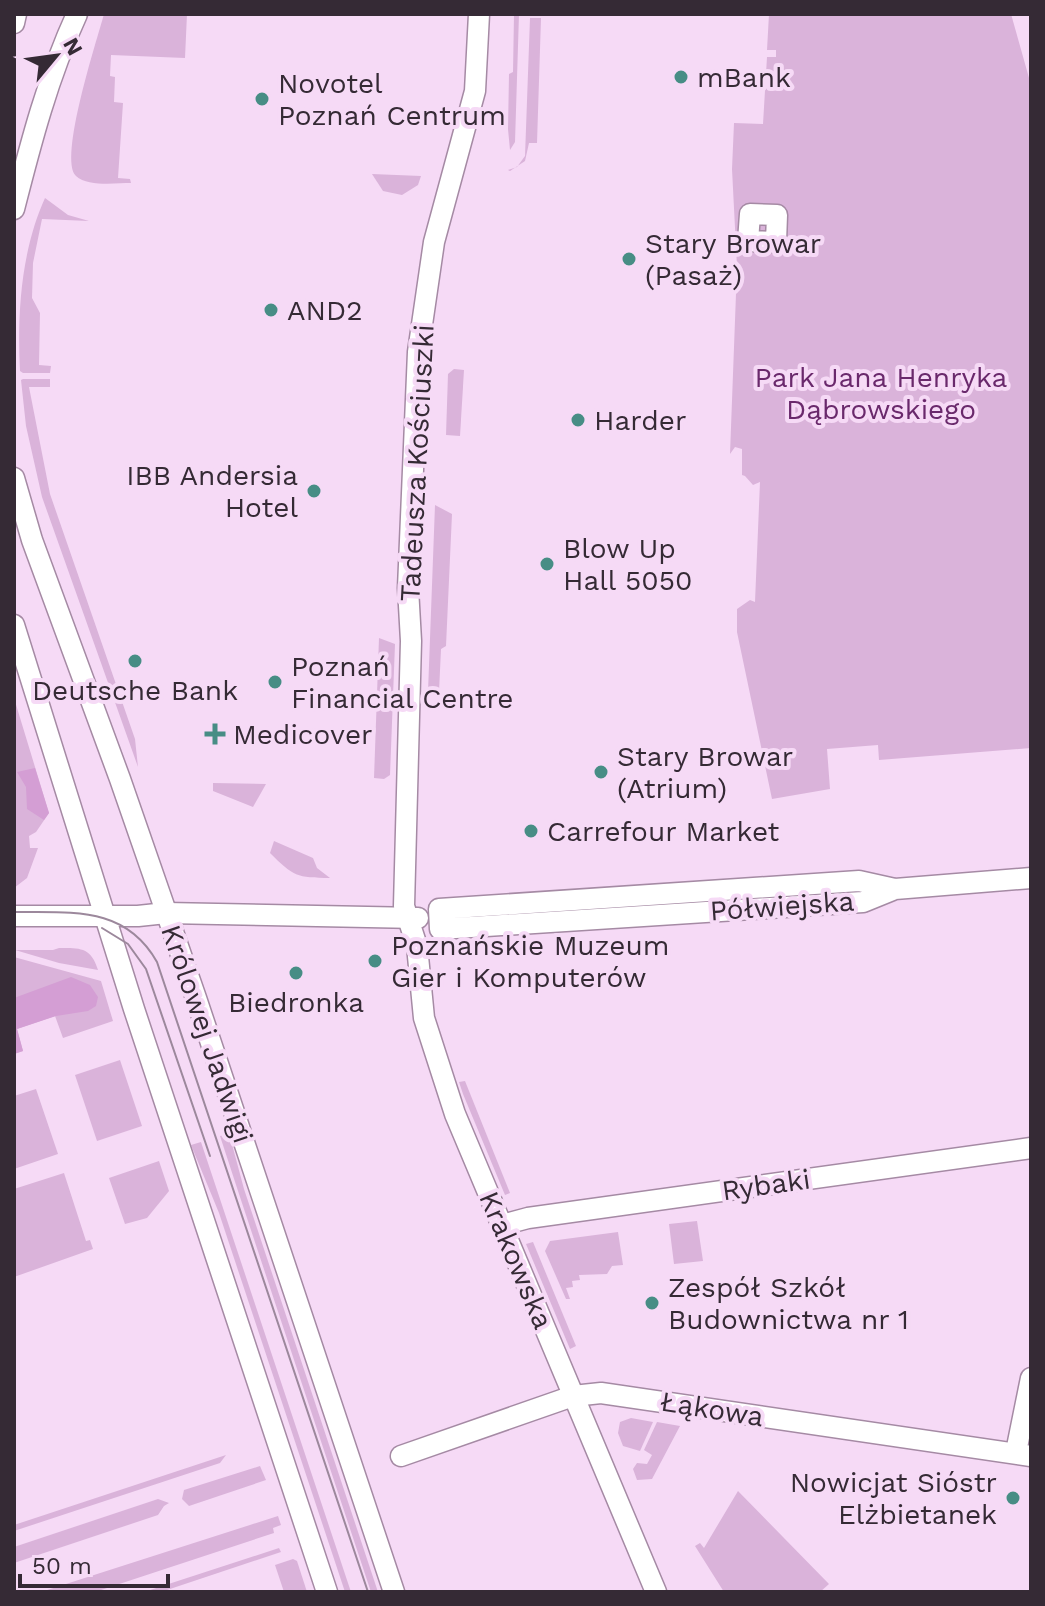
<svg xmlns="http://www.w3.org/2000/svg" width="1045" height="1606" font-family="'Work Sans',sans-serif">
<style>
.green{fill:#dab3da}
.forest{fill:#d49ed4}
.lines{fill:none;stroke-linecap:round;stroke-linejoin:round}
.minor-casing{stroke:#a58aa4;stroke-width:23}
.minor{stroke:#fff;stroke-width:20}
.tram{stroke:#9c889c;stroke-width:2}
.poi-dot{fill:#478d85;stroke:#f6daf6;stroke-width:3}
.labels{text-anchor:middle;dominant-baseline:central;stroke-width:8;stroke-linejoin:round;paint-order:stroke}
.poi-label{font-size:28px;fill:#352a35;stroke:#f6daf6;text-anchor:start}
.park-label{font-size:28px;fill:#6a296c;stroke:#f6daf6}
.street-label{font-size:28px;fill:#352a35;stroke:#f6daf6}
</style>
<rect width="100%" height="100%" fill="#f6daf6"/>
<g class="green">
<path d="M104 14H187L185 58 111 55 110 76 115 77 114 102 123 103 118 178 130 179 131 183C116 183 88 187 76 176 58 159 97 40 104 14Z"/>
<polygon points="514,14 519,14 515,142 510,150 508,129 509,74 513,72"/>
<polygon points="769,14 1011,14 1031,85 1031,748 879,760 878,745 827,749 830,789 772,799 737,632 737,609 750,600 755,602 760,482 753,485 745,476 742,475 742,449 735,447 730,454 737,267 732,169 734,123 763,124 767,57 776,57 776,50 767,50"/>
<polygon points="530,18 541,18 537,143 529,143 525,161 510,171 508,170 517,167 525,156"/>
<polygon points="372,174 421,176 418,185 402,195 383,191"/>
<path d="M45 198 68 215 89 221 42 219 33 263 32 298 40 313 39 365 51 366 50 373H23L20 371C17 314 21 251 45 198Z"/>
<polygon points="454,369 464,370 460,436 446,435 448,374"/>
<polygon points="23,379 50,379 50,387 29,387 50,494 135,739 138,767 42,497 26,426 21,380"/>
<polygon points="435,505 452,514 446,646 441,649 439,692 428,692"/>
<polygon points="379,638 395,644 390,775 384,779 374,778"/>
<polygon points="14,698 49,813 36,832 29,836 30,848 38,848 27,878 14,888"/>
<polygon points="213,783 266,784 253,807 213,791"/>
<path d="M274 841 313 858 317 868 330 878C297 878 293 876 270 853Z"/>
<path d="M59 948C80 948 91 947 98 970L59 963 15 950H53Z"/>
<polygon points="14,957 101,981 113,1021 63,1038 55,1016 17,1029 23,1051 14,1054"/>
<polygon points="120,1060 142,1126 97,1141 75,1075"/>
<polygon points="465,1081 510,1193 505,1195 463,1094 459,1082"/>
<polygon points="36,1089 58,1154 14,1169 14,1096"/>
<polygon points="229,1133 244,1189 378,1592 371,1592 238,1191 220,1136"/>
<polygon points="201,1142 351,1592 345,1592 219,1213 191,1145"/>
<polygon points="159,1161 169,1191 147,1218 125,1224 109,1178"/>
<polygon points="64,1173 86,1241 90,1240 93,1249 14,1277 14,1189"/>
<polygon points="697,1221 703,1261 674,1264 669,1224"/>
<polygon points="618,1232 623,1265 612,1266 607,1274 579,1275 580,1280 572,1281 573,1287 566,1288 570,1299 566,1299 545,1251 550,1241"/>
<polygon points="533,1242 576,1346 570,1349 526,1244"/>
<polygon points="631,1418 653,1422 640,1451 623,1446 618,1433 620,1422"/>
<polygon points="657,1422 680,1426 652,1479 637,1480 633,1469 637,1463 647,1464 652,1455 644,1450"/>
<polygon points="226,1455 220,1463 14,1531 14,1525"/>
<polygon points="260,1466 266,1480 189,1506 182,1499 184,1490"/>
<polygon points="738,1491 829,1584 820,1592 724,1592 695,1546 700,1543 704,1548"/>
<polygon points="158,1499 169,1503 164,1506 158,1515 14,1563 14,1547"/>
<polygon points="278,1516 281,1525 273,1528 274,1533 95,1592 41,1592"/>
<polygon points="279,1548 281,1552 161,1592 144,1592"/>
<polygon points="293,1559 297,1561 307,1592 284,1592 275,1565"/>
</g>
<g class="forest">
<polygon points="35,768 49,813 44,820 27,809 26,787 17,772"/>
<polygon points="71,977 90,985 98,997 96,1006 88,1011 56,1016 17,1029 23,1051 14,1054 14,998"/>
</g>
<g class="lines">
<defs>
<g id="minor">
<polyline points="479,14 475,91 434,242 418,352 408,588 411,641 404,906 417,946 424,1018 455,1114 656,1592"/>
<polyline points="14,23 16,14"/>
<path d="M14 209C31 142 48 77 77 14"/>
<polygon points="750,214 777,215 776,242 748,241"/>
<polyline points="14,478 32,540 120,779 196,998 394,1592"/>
<polyline points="14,625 134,1009 327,1592"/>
<polyline points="895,889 859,881 439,909 440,929 863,902 895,889 1031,878"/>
<polyline points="14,916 138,916 166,913 418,918"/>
<polyline points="502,1225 528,1218 1031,1148"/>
<polyline points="1016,1452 1031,1378"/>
<polyline points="401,1456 573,1396 601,1393 1031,1456"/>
</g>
</defs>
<use href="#minor" class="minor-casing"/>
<use href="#minor" class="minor"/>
<g class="tram">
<path d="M14 912C71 913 125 905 157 962L368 1592"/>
<polyline points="102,928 128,944 146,969 210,1156"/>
</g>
</g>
<g class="poi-dot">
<circle cx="681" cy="77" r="8"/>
<circle cx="262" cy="99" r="8"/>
<circle cx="629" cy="259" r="8"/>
<circle cx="271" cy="310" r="8"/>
<circle cx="578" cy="420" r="8"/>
<circle cx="314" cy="491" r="8"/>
<circle cx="547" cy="564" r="8"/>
<circle cx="135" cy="661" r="8"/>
<circle cx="275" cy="682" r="8"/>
<path d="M211 722h8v8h8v8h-8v8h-8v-8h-8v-8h8z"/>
<circle cx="601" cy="772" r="8"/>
<circle cx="531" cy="831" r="8"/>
<circle cx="375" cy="961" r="8"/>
<circle cx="296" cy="973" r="8"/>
<circle cx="652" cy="1303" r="8"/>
<circle cx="1013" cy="1498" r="8"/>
</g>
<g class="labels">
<g class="poi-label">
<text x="697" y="77">mBank</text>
<text x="278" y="83">Novotel<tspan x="278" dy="32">Poznań Centrum</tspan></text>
<text x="645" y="243">Stary Browar<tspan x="645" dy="32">(Pasaż)</tspan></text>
<text x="287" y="310">AND2</text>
<text x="594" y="420">Harder</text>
<text x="298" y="475" text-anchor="end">IBB Andersia<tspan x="298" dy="32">Hotel</tspan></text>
<text x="563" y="548">Blow Up<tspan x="563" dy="32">Hall 5050</tspan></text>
<text x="291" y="666">Poznań<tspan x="291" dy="32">Financial Centre</tspan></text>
<text x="135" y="690" text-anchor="middle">Deutsche Bank</text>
<text x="233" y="734">Medicover</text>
<text x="617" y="756">Stary Browar<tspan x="617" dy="32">(Atrium)</tspan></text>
<text x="547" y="831">Carrefour Market</text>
<text x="391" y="945">Poznańskie Muzeum<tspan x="391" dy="32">Gier i Komputerów</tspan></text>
<text x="296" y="1002" text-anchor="middle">Biedronka</text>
<text x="668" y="1287">Zespół Szkół<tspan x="668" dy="32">Budownictwa nr 1</tspan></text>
<text x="997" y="1482" text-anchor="end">Nowicjat Sióstr<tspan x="997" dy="32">Elżbietanek</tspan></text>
</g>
<g class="park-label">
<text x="881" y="377">Park Jana Henryka<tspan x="881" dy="32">Dąbrowskiego</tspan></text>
</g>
<g class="street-label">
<text transform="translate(417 463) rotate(-87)">Tadeusza Kościuszki</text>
<text transform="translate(782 906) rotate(-4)">Półwiejska</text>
<text transform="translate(207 1034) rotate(71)">Królowej Jadwigi</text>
<text transform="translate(766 1185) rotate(-8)">Rybaki</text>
<text transform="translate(516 1260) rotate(67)">Krakowska</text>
<text transform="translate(712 1409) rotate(9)">Łąkowa</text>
</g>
</g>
<rect width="1045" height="1606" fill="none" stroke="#352a35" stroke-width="32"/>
<g transform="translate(56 56) rotate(61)" stroke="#f6daf6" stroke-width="6" paint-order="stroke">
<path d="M0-6L14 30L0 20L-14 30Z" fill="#352a35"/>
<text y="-12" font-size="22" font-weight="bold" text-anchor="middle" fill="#352a35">N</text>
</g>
<path d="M20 1574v12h148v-12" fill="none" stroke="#352a35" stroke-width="4"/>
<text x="32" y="1574" font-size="24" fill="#352a35" stroke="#f6daf6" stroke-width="6" paint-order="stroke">50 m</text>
</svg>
